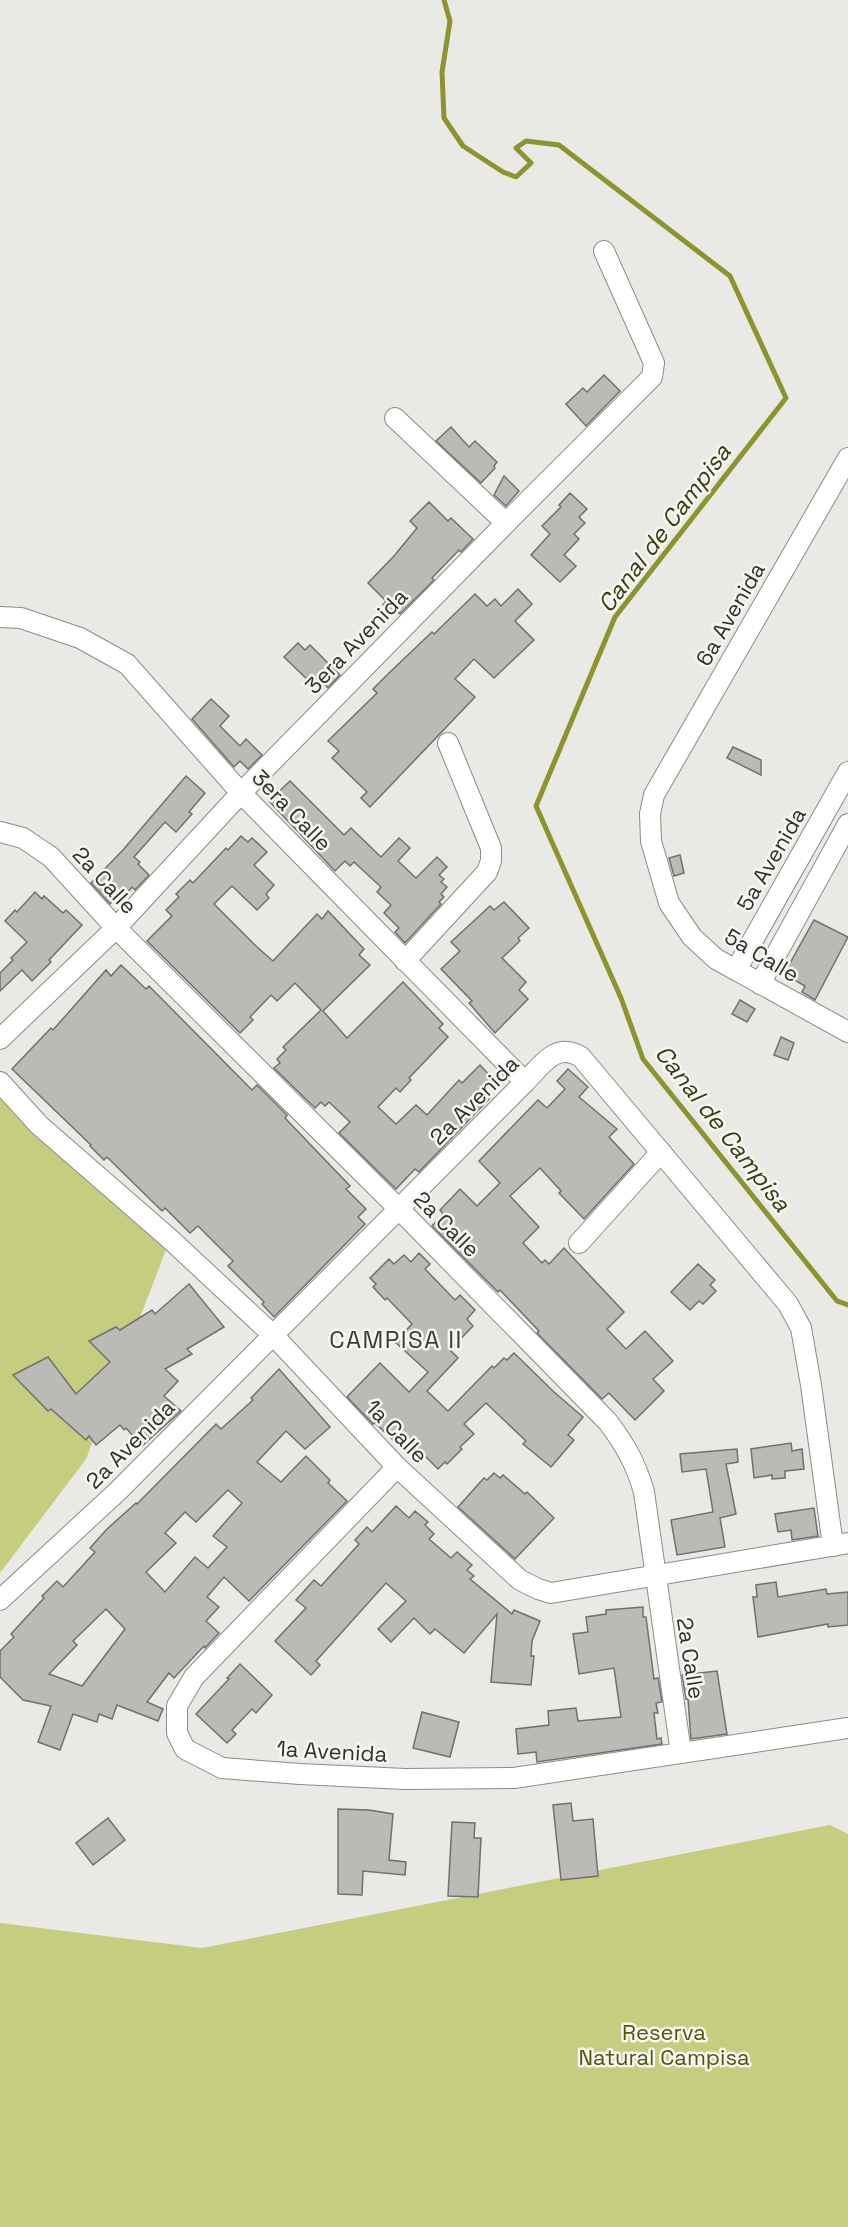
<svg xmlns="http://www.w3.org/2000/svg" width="848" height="2227" font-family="'Space Grotesk',sans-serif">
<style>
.green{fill:#c6cd7e}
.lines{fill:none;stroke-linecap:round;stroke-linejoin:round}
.stream{stroke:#8e942d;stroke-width:5}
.building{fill:#babab6;stroke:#70706c;stroke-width:1.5;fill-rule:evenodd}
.minor-casing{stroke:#8b8c88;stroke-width:22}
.minor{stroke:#fff;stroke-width:20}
.labels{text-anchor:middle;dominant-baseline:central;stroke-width:5;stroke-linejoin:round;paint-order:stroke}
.street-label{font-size:22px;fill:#2f2f2e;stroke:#f6f7f2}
.park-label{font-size:22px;fill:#525609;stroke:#f6f7f2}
.water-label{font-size:24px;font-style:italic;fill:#383b11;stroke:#f6f7f2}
.neighbourhood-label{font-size:24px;letter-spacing:1.5px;fill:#3a3b37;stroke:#f6f7f2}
</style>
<rect width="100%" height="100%" fill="#e9eae5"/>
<g class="green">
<polygon points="0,1078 170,1239 86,1459 0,1573"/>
<polygon points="830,1825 848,1834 848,2227 0,2227 0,1923 202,1948"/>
</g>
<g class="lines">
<polyline class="stream" points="444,0 450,21 442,72 444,118 463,146 503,172 516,177 531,163 516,148 526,141 559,145 730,276 786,398 615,617 536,806 621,998 643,1059 837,1301 848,1305"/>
</g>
<g class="building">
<polygon points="604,375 620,391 586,426 566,404 583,388 587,392"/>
<polygon points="451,427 469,447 475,441 497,462 494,466 495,468 481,483 436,441"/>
<polygon points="504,476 519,491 506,506 494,495"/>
<polygon points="570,493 587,509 579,517 585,523 574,534 579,539 564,555 576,566 560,582 531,555 550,534 542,526 561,507 559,505"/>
<polygon points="429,502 448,521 451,518 473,539 461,552 459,550 432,578 434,580 400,614 396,610 392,614 383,605 386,601 368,583 394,556 417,528 410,521"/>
<polygon points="518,589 532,604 515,621 534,640 494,678 474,659 455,679 475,697 370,807 361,798 367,792 332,758 339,751 328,741 377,693 373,689 388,674 432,632 434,634 475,594 487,606 495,599 501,606"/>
<polygon points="298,643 305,650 310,645 340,675 328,688 320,680 314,686 284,657"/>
<polygon points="211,699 229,716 220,726 240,746 246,739 262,755 248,769 240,761 234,767 192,719"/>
<polygon points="733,747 761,760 761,775 727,758"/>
<polygon points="186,776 205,793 189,812 192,814 176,832 165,822 134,857 140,862 138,864 149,875 135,890 132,887 123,898 119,894 110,904 91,883 123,850"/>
<polygon points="290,781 344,835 351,828 381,857 399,838 410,848 398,861 416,878 437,857 447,867 439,875 444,879 441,882 447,887 441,894 444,897 439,902 441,904 405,943 395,932 399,928 384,913 391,905 377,892 381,887 354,862 350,866 345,861 335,871 269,801"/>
<polygon points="241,836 248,842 252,838 267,852 254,865 274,885 266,894 269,898 257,910 232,886 214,904 257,947 273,961 317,914 322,919 328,911 364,949 359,955 370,965 323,1011 347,1038 403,982 443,1024 439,1028 448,1037 409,1078 411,1080 400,1092 396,1088 378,1107 396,1124 416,1105 427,1115 459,1080 462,1083 480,1065 494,1080 485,1090 491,1097 419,1172 415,1169 396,1189 339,1133 350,1122 329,1102 325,1106 321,1102 315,1108 274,1068 280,1063 277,1059 286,1050 283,1047 321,1010 295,983 277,1001 271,995 250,1017 253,1020 240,1033 147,941 172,916 166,910 179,897 176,894 190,880 193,883 226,848 228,850"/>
<polygon points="680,855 684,873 674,876 669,858"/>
<polygon points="35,892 42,899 44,896 63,913 66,910 82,925 49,960 51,962 32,981 22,970 0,991 0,973 13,960 11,958 27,942 5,921 15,910 17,912"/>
<polygon points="504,902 529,928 518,938 520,941 502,958 526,982 519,990 528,999 495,1033 469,1003 472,1001 441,969 460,951 451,942 490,906 494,910"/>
<polygon points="814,920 848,937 815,1000 802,992 805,986 784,974"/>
<polygon points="121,965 146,989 149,986 252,1090 257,1085 287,1115 285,1118 350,1186 346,1189 366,1209 358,1217 365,1224 274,1317 262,1304 264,1302 228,1266 233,1261 198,1226 190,1233 165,1208 162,1211 107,1157 104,1160 90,1146 91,1145 12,1069 51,1028 53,1030 106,970 111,976"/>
<polygon points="740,1000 755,1009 747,1022 732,1014"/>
<polygon points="781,1037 794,1043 788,1060 774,1055"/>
<polygon points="568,1069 588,1087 579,1097 617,1129 609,1137 634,1164 584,1219 559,1193 561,1191 540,1168 510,1196 539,1227 523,1243 542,1263 545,1260 549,1264 564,1248 624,1312 607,1329 626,1349 645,1331 673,1361 653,1379 664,1391 635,1420 609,1393 602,1399 537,1333 539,1331 500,1290 498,1292 432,1226 443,1214 440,1210 460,1189 477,1206 500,1183 479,1161 538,1100 547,1108 565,1089 557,1081"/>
<polygon points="419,1253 430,1264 425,1269 455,1300 460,1295 475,1310 467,1319 473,1326 450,1350 458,1358 427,1391 448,1411 492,1366 494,1368 504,1358 507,1360 514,1353 554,1392 583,1417 568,1435 574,1440 551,1467 523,1444 526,1441 486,1403 464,1424 474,1434 460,1447 462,1449 447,1464 445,1462 438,1469 414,1445 407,1453 375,1423 373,1424 347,1397 380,1363 409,1392 428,1372 395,1342 412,1324 387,1298 385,1300 373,1287 376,1284 370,1278 389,1259 394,1264 404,1255 411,1262"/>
<polygon points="698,1264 715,1280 710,1285 716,1291 703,1304 699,1301 690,1310 671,1292"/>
<polygon points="189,1284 224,1327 187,1349 192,1354 165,1369 178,1381 164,1396 181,1411 142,1446 126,1428 124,1430 120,1425 96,1445 89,1436 86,1440 51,1409 48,1411 13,1375 48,1357 76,1394 110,1362 89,1341 116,1327 120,1330 152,1310 155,1314"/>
<path d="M279 1369 330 1427 305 1449 286 1431 257 1462 281 1482 306 1456 330 1480 328 1483 347 1501 249 1601 224 1577 207 1597 219 1607 206 1621 219 1633 205 1648 204 1646 174 1678 169 1673 147 1702 163 1709 158 1721 117 1705 112 1719 99 1714 97 1722 73 1714 60 1750 38 1742 51 1706 23 1700 0 1677V1651L14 1637 11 1634 44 1598 42 1596 57 1581 63 1587 95 1552 90 1548 107 1529 136 1503 137 1504 216 1424 221 1429 253 1400 251 1398ZM228 1490 242 1503 213 1536 227 1547 208 1568 195 1557 165 1592 146 1572 176 1543 165 1533 185 1512 196 1522ZM106 1609 125 1629 82 1686 49 1674 77 1645 73 1641Z"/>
<polygon points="791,1443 792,1451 802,1449 804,1469 785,1471 785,1478 772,1479 772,1475 754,1478 751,1449"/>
<polygon points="737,1449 738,1462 726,1464 736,1514 720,1518 725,1547 677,1555 671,1520 713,1512 706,1469 682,1472 680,1454"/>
<polygon points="494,1473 500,1478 503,1475 525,1494 527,1492 554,1518 515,1559 458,1507 484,1478 487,1480"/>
<polygon points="396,1506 409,1518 415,1511 428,1522 425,1525 434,1534 429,1539 451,1558 457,1552 472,1565 467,1570 474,1576 470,1579 512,1614 514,1610 540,1621 532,1641 531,1656 534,1656 531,1685 491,1682 497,1614 464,1653 435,1629 430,1634 414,1618 391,1642 378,1629 406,1601 386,1583 316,1661 320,1665 311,1675 275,1641 306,1608 296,1600 314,1580 321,1586 359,1544 355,1540 367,1527 372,1532"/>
<polygon points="814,1508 818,1536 792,1540 791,1530 778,1532 775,1514"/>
<polygon points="776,1582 778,1597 826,1589 827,1594 848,1592 848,1625 828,1627 828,1624 758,1637 753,1597 757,1597 756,1585"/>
<polygon points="643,1607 643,1617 646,1617 654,1679 658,1678 662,1702 656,1703 658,1713 654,1713 657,1739 661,1738 662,1744 537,1762 536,1752 518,1754 516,1729 549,1725 548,1711 576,1708 578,1721 621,1717 614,1668 579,1674 573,1634 588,1632 586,1617 606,1614 606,1610"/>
<polygon points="240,1664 272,1695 256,1713 252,1709 232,1730 236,1734 227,1743 196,1714 229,1679 227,1678"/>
<polygon points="717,1671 727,1734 691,1739 688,1699 686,1699 682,1675"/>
<polygon points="422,1712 459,1722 450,1757 413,1748"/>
<polygon points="571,1803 573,1821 593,1819 598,1876 561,1880 553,1805"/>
<polygon points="338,1809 369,1810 393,1814 389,1860 406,1862 405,1875 363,1871 362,1895 338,1894"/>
<polygon points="108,1818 125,1840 93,1865 76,1843"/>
<polygon points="452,1822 475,1823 474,1838 481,1838 478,1897 448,1896"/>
</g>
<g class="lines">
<defs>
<g id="minor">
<polyline points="395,418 506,523"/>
<polyline points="848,458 654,795 650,814 651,841 669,903 692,937 716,959 848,1032"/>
<polyline points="0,617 21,618 80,638 127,664 241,793 525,1082"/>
<path d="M0 832 23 838 51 857 116 928 400 1210 608 1422C626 1446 636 1464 644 1492L681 1753"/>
<polyline points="405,961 487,872 491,861 491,848 448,743"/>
<polyline points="736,970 848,772"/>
<polyline points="760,984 848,824"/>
<polyline points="0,1039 116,928 241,793 506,523 652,377 654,363 604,251"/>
<polyline points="0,1082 39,1125 170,1239 273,1335 397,1467 520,1580 538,1589 551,1593 848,1543"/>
<polyline points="579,1243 661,1152"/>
<polyline points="397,1467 194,1677 177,1706 177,1733 185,1749 222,1768 300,1774 405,1779 514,1778 848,1728"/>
<path d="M0 1600 118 1491 525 1082C542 1065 556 1041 581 1057L788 1304 801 1328 811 1385 833 1546"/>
</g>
</defs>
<use href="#minor" class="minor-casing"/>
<use href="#minor" class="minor"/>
</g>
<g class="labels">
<g class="street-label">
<text transform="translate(730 614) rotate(-60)">6a Avenida</text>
<text transform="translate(356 641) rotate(-46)">3era Avenida</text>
<text transform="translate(292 810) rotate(46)">3era Calle</text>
<text transform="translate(771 859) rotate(-60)">5a Avenida</text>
<text transform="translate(105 880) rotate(47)">2a Calle</text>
<text transform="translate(762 955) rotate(31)">5a Calle</text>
<text transform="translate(474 1100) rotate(-45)">2a Avenida</text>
<text transform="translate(447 1224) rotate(45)">2a Calle</text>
<text transform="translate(397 1431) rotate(46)">1a Calle</text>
<text transform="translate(130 1444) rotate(-45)">2a Avenida</text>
<text transform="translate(691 1658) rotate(81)">2a Calle</text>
<text transform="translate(332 1751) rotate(3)">1a Avenida</text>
</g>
<g class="park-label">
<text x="664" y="2032">Reserva<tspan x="664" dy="25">Natural Campisa</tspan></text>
</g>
<g class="water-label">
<text transform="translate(664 528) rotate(-53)">Canal de Campisa</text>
<text transform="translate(723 1128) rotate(52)">Canal de Campisa</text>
</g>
<g class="neighbourhood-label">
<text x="396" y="1339">CAMPISA II</text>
</g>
</g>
</svg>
